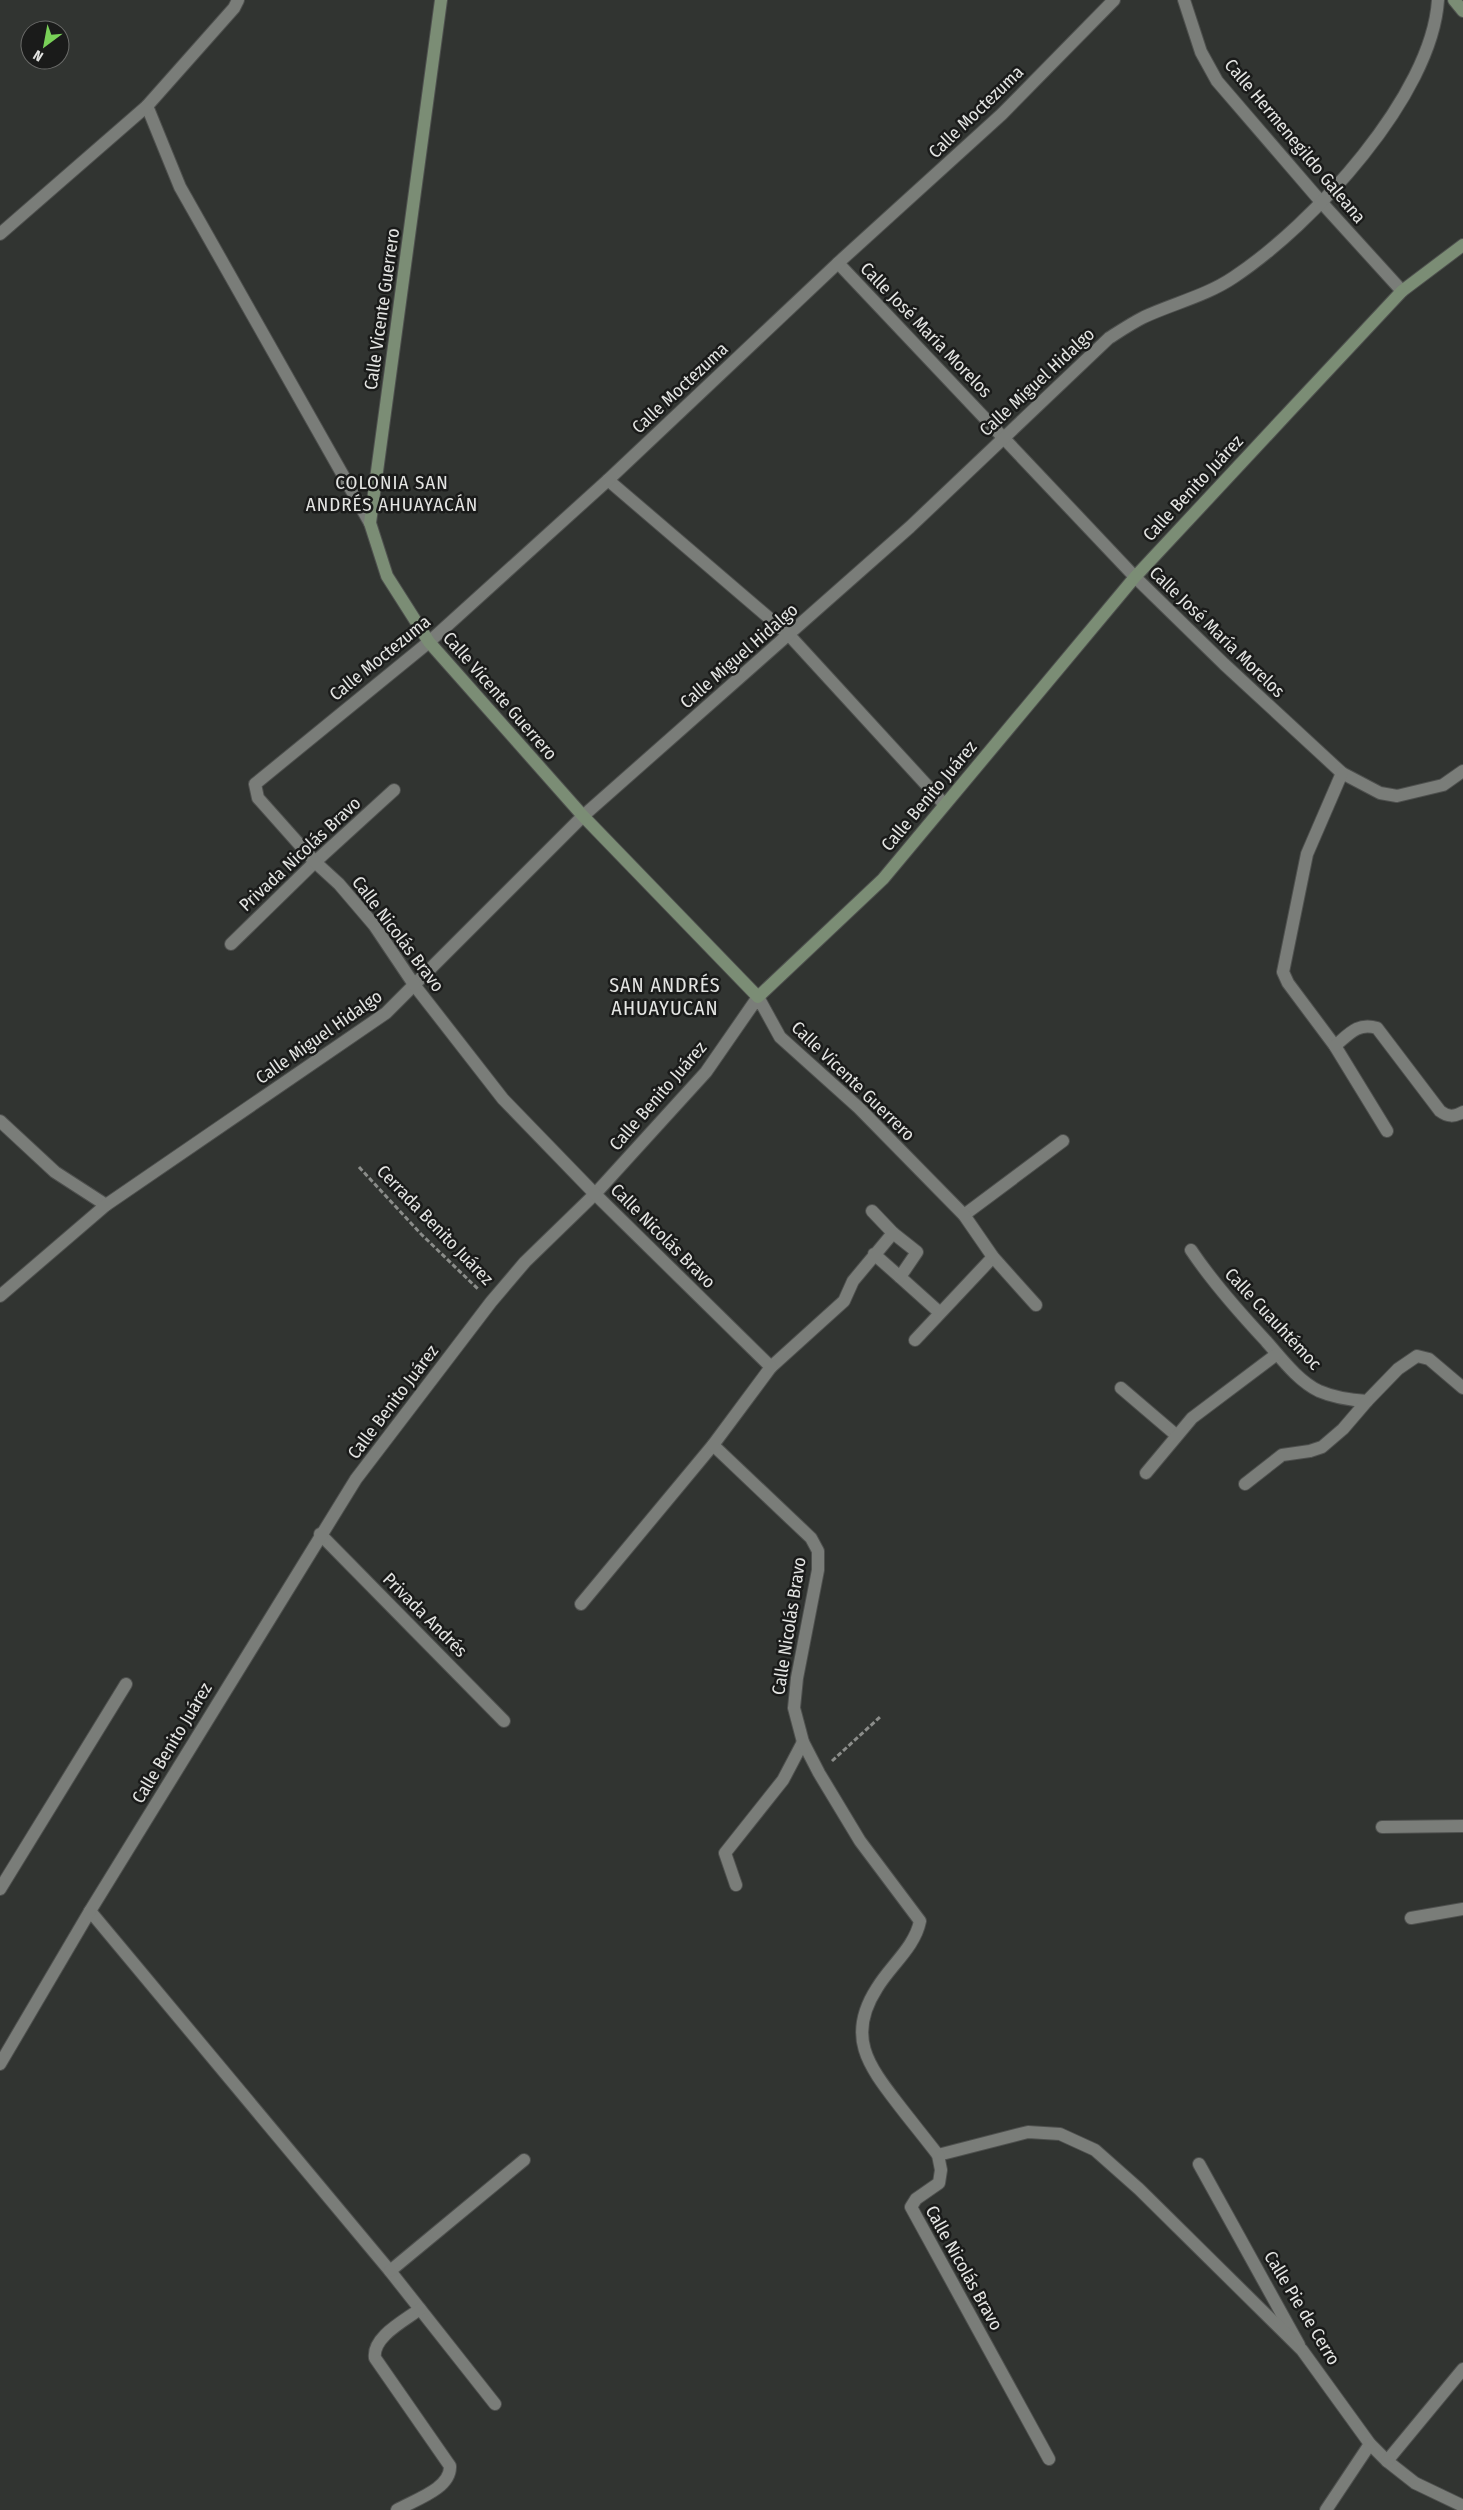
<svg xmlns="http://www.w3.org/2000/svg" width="1463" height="2510" font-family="'Fira Sans Condensed',sans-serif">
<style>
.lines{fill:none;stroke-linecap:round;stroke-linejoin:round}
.lane-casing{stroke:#4e504e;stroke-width:14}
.street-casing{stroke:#4e504e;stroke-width:14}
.secondary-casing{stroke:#4e504e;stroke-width:14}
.path{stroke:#8b8d8a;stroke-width:3;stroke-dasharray:5 2.5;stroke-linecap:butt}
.lane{stroke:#7a7d79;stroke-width:12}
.street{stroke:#7a7d79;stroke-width:12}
.secondary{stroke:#7b8d75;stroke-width:12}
.labels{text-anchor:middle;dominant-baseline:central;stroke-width:5;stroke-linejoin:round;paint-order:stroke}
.street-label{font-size:18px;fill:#e4e5e3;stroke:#1a1b1a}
.neighbourhood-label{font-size:19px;letter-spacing:1px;fill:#e4e5e3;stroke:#1a1b1a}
.quarter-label{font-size:20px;letter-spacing:1px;fill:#e4e5e3;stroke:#1a1b1a}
</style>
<rect width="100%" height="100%" fill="#313431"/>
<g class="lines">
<defs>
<polyline id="lane" points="1199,2164 1299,2345"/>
<g id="street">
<polyline points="1184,0 1201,52 1217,81 1322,203 1402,291"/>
<polyline points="147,106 180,187 370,523"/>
<polyline points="0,234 147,106 234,8 238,0"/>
<polyline points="838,263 1135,577 1224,664 1342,773 1380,793 1397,796 1443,785 1463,771"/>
<polyline points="608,480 789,635 944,804"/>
<polyline points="1342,773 1307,854 1283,972 1288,983 1335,1046 1387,1131"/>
<polyline points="231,944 315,862 394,790"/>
<path d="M1335 1046C1349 1034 1358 1022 1377 1028L1440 1111C1448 1117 1454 1117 1463 1112"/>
<polyline points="0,1121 55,1172 106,1205"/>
<polyline points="872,1211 893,1233"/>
<polyline points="964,1215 1063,1141"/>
<path d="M1191 1250C1213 1283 1239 1312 1266 1341 1281 1358 1298 1381 1319 1391 1335 1398 1350 1400 1367 1401L1398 1369 1417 1356 1429 1359 1463 1388"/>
<polyline points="900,1277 939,1312"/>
<path d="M0 1296 106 1205 386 1013 583 816 910 527 1109 338C1120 331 1132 323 1144 317 1174 303 1206 296 1234 277 1312 225 1432 96 1438 0"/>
<polyline points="915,1340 993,1257"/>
<polyline points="771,1367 844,1301 853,1281 893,1233 917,1252 900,1277 874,1254"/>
<polyline points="1121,1388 1176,1435"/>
<polyline points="1146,1473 1192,1418 1277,1354"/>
<polyline points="1245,1484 1282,1455 1310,1451 1322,1447 1343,1429 1367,1401"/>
<polyline points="320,1534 504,1721"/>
<polyline points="581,1604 713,1445"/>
<polyline points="1382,1827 1463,1826"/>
<polyline points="736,1885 725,1853 783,1780 803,1742"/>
<polyline points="0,1889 126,1684"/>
<polyline points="90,1911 390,2271 495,2404"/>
<polyline points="1411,1918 1463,1909"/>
<polyline points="0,2064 90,1911 356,1479 491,1302 525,1262 595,1194 706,1072 758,997 780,1037 859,1108 964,1215 993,1257 1036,1305"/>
<polyline points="938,2155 1028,2132 1060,2134 1095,2150 1139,2189 1302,2350 1370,2444 1387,2461 1415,2483 1463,2506"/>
<polyline points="390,2271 524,2160"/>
<path d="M1049 2459 911 2207 916 2199 939 2183 941 2170 938 2155C925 2138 911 2121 898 2104 868 2065 846 2036 877 1988 890 1966 915 1947 920 1921L860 1841 819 1773 803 1742 794 1708 797 1678 818 1570V1551L811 1538 713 1445 771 1367 595 1194 503 1099 415 986 374 925 339 884 315 862 258 798 255 784 429 642 608 480 838 263 1002 114 1114 0"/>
<polyline points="1387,2461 1463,2369"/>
<path d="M397 2510C414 2500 451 2489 450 2466L375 2358C372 2337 404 2321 420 2309"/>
<polyline points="1326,2510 1370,2444"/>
</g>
<g id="secondary">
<polyline points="441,0 370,523 387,576 429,642 583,816 758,997 883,879 1135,577 1286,415 1402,291 1463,245"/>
<polyline points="1454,0 1463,11"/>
</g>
</defs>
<use href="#lane" class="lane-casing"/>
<use href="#street" class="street-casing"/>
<use href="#secondary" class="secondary-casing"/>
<g class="path">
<polyline points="359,1167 421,1234 479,1290"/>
<polyline points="832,1761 880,1717"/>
</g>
<use href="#lane" class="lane"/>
<use href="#street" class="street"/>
<use href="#secondary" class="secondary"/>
</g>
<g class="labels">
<g class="street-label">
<text transform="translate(976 112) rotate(-44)">Calle Moctezuma</text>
<text transform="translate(1295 141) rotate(50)">Calle Hermenegildo Galeana</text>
<text transform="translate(382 309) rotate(-82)">Calle Vicente Guerrero</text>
<text transform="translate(926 330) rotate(46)">Calle José María Morelos</text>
<text transform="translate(1037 382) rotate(-43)">Calle Miguel Hidalgo</text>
<text transform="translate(680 388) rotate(-43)">Calle Moctezuma</text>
<text transform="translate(1193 488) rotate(-47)">Calle Benito Juárez</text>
<text transform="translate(1217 632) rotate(44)">Calle José María Morelos</text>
<text transform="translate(739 656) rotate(-41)">Calle Miguel Hidalgo</text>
<text transform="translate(380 658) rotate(-39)">Calle Moctezuma</text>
<text transform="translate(500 696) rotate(49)">Calle Vicente Guerrero</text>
<text transform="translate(929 796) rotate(-50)">Calle Benito Juárez</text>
<text transform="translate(300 854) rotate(-43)">Privada Nicolás Bravo</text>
<text transform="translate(398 934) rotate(53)">Calle Nicolás Bravo</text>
<text transform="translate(319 1037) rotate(-35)">Calle Miguel Hidalgo</text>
<text transform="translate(853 1081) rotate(44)">Calle Vicente Guerrero</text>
<text transform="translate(658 1096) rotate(-49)">Calle Benito Juárez</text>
<text transform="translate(435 1225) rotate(46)">Cerrada Benito Juárez</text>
<text transform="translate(663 1236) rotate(45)">Calle Nicolás Bravo</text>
<text transform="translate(1273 1319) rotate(47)">Calle Cuauhtémoc</text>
<text transform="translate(393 1402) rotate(-53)">Calle Benito Juárez</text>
<text transform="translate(425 1615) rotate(45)">Privada Andrés</text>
<text transform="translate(789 1626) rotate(-81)">Calle Nicolás Bravo</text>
<text transform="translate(172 1743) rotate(-59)">Calle Benito Juárez</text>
<text transform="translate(964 2268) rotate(61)">Calle Nicolás Bravo</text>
<text transform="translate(1302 2308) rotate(59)">Calle Pie de Cerro</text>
</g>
<g class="neighbourhood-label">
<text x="392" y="482">COLONIA SAN<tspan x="392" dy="22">ANDRÉS AHUAYACÁN</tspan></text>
</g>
<g class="quarter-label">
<text x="665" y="985">SAN ANDRÉS<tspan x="665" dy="23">AHUAYUCAN</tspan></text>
</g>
</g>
<g transform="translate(45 45) rotate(212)"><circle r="24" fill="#1a1b1a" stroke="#6b6c6a"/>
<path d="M0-4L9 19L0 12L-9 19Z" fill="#79d158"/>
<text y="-8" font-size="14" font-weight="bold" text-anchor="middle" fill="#e4e5e3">N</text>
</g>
</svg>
